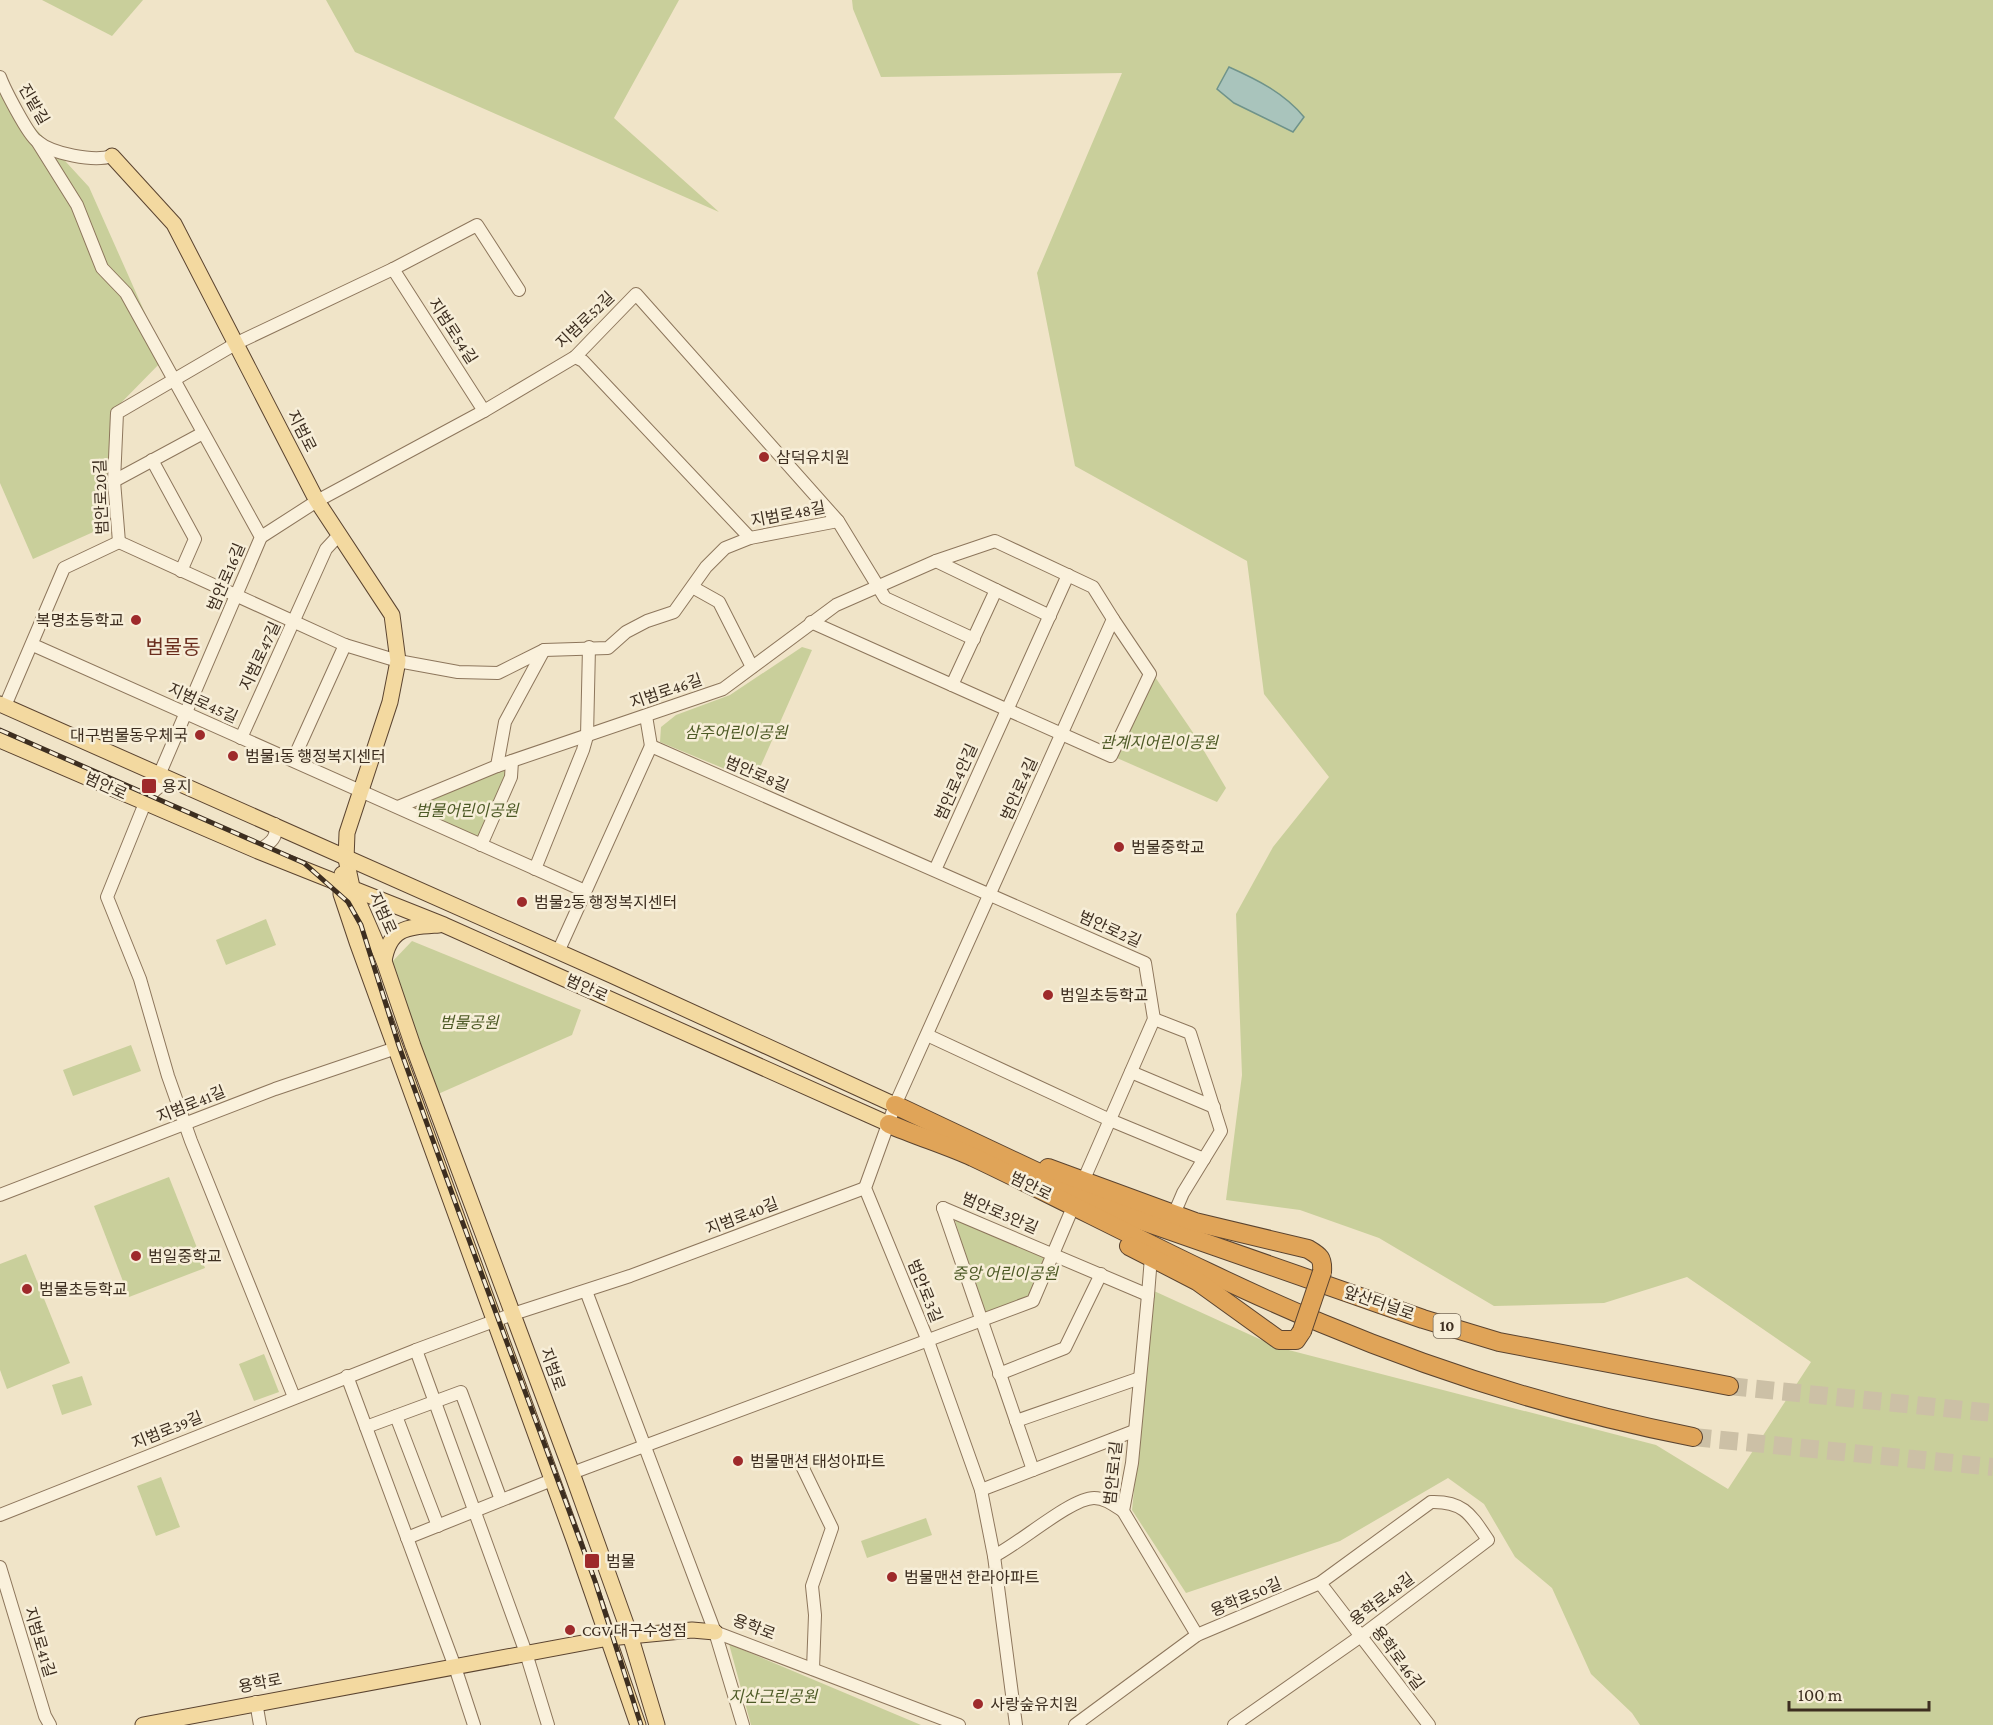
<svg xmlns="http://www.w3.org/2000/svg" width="1993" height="1725" font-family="'Crimson Pro','Noto Sans KR',serif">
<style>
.green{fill:#c9cf9b}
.water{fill:#a9c4bc;stroke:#6f938a;stroke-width:1.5}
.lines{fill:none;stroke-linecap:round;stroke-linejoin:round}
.highway-tunnel{stroke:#ccc0a6;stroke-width:18;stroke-dasharray:18 9;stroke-linecap:butt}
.minor-casing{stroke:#8d765c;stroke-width:14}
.major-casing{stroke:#5b4430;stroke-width:17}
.highway-casing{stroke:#5b4430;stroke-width:20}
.minor{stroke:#faf1dc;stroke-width:12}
.major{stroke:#f3d9a0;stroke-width:15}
.highway{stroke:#e0a458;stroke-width:18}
.rail-casing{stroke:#3d2e20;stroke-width:5}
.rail{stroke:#f7eed8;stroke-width:3;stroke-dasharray:9;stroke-linecap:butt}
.highway-bridge-casing{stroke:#5b4430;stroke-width:20;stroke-linecap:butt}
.highway-bridge{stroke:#e0a458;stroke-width:18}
.poi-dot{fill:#9e2a2b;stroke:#f7eed8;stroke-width:2}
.labels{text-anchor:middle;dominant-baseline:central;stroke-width:5;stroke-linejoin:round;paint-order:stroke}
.shield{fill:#f7eed8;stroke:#756857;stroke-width:1.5}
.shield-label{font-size:15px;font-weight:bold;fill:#3d2e20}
.street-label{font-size:16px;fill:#3d2e20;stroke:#f7eed8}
.poi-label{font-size:16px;fill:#3d2e20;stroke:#f7eed8;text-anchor:start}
.park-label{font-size:16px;font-style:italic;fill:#4d5a26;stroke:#f7eed8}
.quarter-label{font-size:20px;fill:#6b2e1e;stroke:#f7eed8}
</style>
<rect width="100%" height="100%" fill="#f0e4c8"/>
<g class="green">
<polygon points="42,0 143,0 112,36"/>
<polygon points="326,0 679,0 614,118 719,212 355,52"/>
<polygon points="852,0 1993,0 1993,1725 1640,1725 1632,1713 1591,1674 1552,1588 1515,1557 1484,1504 1448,1478 1340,1541 1186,1593 1132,1510 1154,1291 1277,1347 1656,1445 1728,1489 1811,1362 1687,1277 1604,1303 1494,1306 1379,1238 1300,1210 1226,1200 1242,1075 1236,914 1273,847 1329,777 1264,694 1247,561 1075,466 1037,273 1122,73 881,77 853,9"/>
<polygon points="0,90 89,187 165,358 115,409 100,529 33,559 0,483"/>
<polygon points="802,647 812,650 754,781 660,742 661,727 676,715 730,695"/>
<polygon points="1153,674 1194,734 1226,788 1217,802 1117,758"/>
<polygon points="505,770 509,774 480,841 404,807"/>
<polygon points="266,919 276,945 226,965 216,940"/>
<polygon points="412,941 581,1010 572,1035 438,1094 391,963"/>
<polygon points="131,1045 141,1071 73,1096 63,1070"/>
<polygon points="169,1177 205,1268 129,1297 94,1206"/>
<polygon points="954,1217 1047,1255 1030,1298 983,1314"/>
<polygon points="26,1254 70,1363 7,1389 0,1370 0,1264"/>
<polygon points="264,1354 279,1392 254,1401 239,1364"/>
<polygon points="82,1376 92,1405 62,1415 52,1385"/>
<polygon points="161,1477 180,1527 156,1536 137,1486"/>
<polygon points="926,1518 932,1535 867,1558 861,1541"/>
<polygon points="729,1644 921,1725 751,1725"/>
</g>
<path class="water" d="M1229 67C1258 80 1284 93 1304 117L1293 132 1234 103 1217 89Z"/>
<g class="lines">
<g class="highway-tunnel">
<polyline points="1729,1386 1993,1413"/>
<polyline points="1693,1437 1993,1467"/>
</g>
<defs>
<g id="minor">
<path d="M0 77C4 88 28 135 37 141 52 154 94 162 112 156"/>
<polyline points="37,141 77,205 102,268 126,293 261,537 160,773"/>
<polyline points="393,269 484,411"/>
<polyline points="575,357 583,361 750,538"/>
<polyline points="152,460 195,539 181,571"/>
<polyline points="114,481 203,433"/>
<polyline points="261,537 317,501 484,411 575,357 636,294 838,521 885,598 974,639"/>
<polyline points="119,542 345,645 398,661 458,672 498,673 544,650 608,648 626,632 647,621 674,612 706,567 725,548 750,538 838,521"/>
<polyline points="119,542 114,481 117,413 237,343 393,269 477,225 519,290"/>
<polyline points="936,561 1050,616"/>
<polyline points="694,588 719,602 752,667"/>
<polyline points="811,622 1111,756 1150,674 1113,619"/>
<polyline points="33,645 585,891"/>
<polyline points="952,685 996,590"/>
<polyline points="5,706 64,568 119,542"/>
<polyline points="646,716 651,746"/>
<polyline points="241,738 326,549 339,535"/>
<polyline points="651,746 1145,963 1154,1019 1084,1179"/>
<polyline points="293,760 345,645"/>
<polyline points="497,766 505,722 544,650"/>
<path d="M178 783C160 783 155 788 145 803L107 897 140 979 168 1076 191 1141 294 1397"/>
<polyline points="398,807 497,766 723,689 836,605 936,561 995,541 1093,587 1113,619 895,1105 865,1188 928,1341 981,1490 994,1556 1016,1725"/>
<polyline points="481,845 511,777 512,761"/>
<path d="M258 851C270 843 278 839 275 824"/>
<polyline points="535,869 583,750 587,736 589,647"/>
<polyline points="935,870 1068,575"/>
<polyline points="558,952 651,746"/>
<polyline points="1154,1019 1190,1033 1221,1131 1183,1193 1174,1214"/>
<polyline points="927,1035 1110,1120 1204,1159"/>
<polyline points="1131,1072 1214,1107"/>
<polyline points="0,1195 275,1089 396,1048"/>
<polyline points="943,1208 1033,1470"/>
<polyline points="943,1208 1148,1295 1151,1257"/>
<polyline points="586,1291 715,1632 743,1725"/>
<polyline points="1148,1295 1132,1463 1123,1511 1197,1635"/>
<polyline points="416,1350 526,1653 548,1725"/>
<polyline points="999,1374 1065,1348 1101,1274"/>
<polyline points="347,1376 455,1667 474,1725"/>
<polyline points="396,1416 438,1526"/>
<polyline points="1016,1421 1140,1378"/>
<polyline points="366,1427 461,1392 501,1500"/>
<polyline points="799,1460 832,1528 812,1586 815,1615 813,1669"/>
<polyline points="572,1473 1033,1301 1070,1214"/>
<polyline points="981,1490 1134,1431"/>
<polyline points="0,1515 416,1350 513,1314 630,1276 865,1188"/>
<polyline points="407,1538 552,1480"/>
<path d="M994 1556C1019 1544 1071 1498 1094 1498 1105 1498 1114 1505 1123 1511"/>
<polyline points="0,1567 45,1716 50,1725"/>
<polyline points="1320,1583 1429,1725"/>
<polyline points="715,1632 959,1725"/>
<polyline points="256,1702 260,1725"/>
<path d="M1075 1725 1197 1635 1320 1583 1431 1502C1464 1501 1471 1515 1488 1540L1361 1636 1234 1725"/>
</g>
<g id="major">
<polyline points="112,156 174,224 317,501 392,615 398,661 390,702 347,833 346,859 352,887 384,961 413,1046 572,1473 630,1635 657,1725"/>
<polyline points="0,704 611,975 895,1105"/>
<polyline points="0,740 258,851 444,925 889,1124"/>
<polyline points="342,874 341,894 357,942 574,1540 638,1725"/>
<path d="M384 961C390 926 409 927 439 925"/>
<polyline points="143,1725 609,1638 692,1630 715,1632"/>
</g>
<g id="highway">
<polyline points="895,1105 1137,1219 1423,1319 1499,1342 1729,1386"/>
<path d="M889 1124C917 1136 946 1145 973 1157 1089 1212 1203 1274 1321 1323 1440 1373 1566 1412 1693 1437"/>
<path d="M1048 1168 1195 1222 1308 1249C1320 1256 1323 1258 1322 1272"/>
<polyline points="1129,1246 1197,1281 1279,1340 1296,1340 1302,1331"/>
</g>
</defs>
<use href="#minor" class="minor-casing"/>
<use href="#major" class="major-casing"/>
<use href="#highway" class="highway-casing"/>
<use href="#minor" class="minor"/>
<use href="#major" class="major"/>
<use href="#highway" class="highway"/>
<defs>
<polyline id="rail" points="0,730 304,863 348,902 361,925 399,1046 458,1210 595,1581 641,1725"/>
</defs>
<use href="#rail" class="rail-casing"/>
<use href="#rail" class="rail"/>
<defs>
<polyline id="highway-bridge" points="1302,1331 1322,1272"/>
</defs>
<use href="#highway-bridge" class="highway-bridge-casing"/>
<use href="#highway-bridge" class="highway-bridge"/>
</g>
<g class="poi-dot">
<circle cx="764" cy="457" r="6"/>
<circle cx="136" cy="620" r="6"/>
<circle cx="200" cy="735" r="6"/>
<circle cx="233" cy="756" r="6"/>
<rect x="141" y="778" width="16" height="16" rx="3"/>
<circle cx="1119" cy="847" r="6"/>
<circle cx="522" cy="902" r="6"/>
<circle cx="1048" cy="995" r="6"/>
<circle cx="136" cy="1256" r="6"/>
<circle cx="27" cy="1289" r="6"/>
<circle cx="738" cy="1461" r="6"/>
<rect x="584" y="1553" width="16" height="16" rx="3"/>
<circle cx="892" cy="1577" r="6"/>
<circle cx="570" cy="1630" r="6"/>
<circle cx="978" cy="1704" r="6"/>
</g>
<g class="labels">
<rect class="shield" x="1433.5" y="1314" width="27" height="24" rx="4.5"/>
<g class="shield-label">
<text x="1447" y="1326">10</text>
</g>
<g class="street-label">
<text transform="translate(34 104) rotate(60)">진밭길</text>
<text transform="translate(585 320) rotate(-44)">지범로52길</text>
<text transform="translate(453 331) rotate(57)">지범로54길</text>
<text transform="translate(302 431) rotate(63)">지범로</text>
<text transform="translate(101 497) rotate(-92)">범안로20길</text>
<text transform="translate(788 514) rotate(-11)">지범로48길</text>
<text transform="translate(226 577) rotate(-67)">범안로16길</text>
<text transform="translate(260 656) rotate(-65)">지범로47길</text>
<text transform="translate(666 691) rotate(-19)">지범로46길</text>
<text transform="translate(203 703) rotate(24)">지범로45길</text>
<text transform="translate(757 774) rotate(23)">범안로8길</text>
<text transform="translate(956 782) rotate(-66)">범안로4안길</text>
<text transform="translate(106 786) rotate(24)">범안로</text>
<text transform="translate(1019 789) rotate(-66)">범안로4길</text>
<text transform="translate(383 913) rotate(66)">지범로</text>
<text transform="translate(1110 929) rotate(24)">범안로2길</text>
<text transform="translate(587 988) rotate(24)">범안로</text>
<text transform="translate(191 1104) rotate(-22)">지범로41길</text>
<text transform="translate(1031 1186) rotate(26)">범안로</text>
<text transform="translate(1000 1213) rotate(23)">범안로3안길</text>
<text transform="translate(742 1216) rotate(-21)">지범로40길</text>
<text transform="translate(925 1291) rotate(68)">범안로3길</text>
<text transform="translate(1379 1303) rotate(19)">앞산터널로</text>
<text transform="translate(553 1369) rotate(70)">지범로</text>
<text transform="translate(167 1430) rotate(-22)">지범로39길</text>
<text transform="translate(1113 1473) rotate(-84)">범안로1길</text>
<text transform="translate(1246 1597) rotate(-23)">용학로50길</text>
<text transform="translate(1382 1599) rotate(-37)">용학로48길</text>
<text transform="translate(754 1627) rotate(21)">용학로</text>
<text transform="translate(40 1642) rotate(73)">지범로41길</text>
<text transform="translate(1398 1658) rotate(53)">용학로46길</text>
<text transform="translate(260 1683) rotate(-11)">용학로</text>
</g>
<g class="poi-label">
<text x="776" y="457">삼덕유치원</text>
<text x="124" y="620" text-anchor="end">복명초등학교</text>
<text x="188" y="735" text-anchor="end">대구범물동우체국</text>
<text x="245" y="756">범물1동 행정복지센터</text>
<text x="162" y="786">용지</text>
<text x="1131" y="847">범물중학교</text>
<text x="534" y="902">범물2동 행정복지센터</text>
<text x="1060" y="995">범일초등학교</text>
<text x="148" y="1256">범일중학교</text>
<text x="39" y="1289">범물초등학교</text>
<text x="750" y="1461">범물맨션 태성아파트</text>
<text x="606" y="1561">범물</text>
<text x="904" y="1577">범물맨션 한라아파트</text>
<text x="582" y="1630">CGV 대구수성점</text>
<text x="990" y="1704">사랑숲유치원</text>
</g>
<g class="park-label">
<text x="736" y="732">삼주어린이공원</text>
<text x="1159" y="742">관계지어린이공원</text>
<text x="467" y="810">범물어린이공원</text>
<text x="469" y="1022">범물공원</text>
<text x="1005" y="1273">중앙 어린이공원</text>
<text x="773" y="1696">지산근린공원</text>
</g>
<g class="quarter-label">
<text x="173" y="647">범물동</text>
</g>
</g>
<path d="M1789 1701v9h140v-9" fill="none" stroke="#3d2e20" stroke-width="3"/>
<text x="1798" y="1701" font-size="18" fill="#3d2e20" stroke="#f7eed8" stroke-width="4.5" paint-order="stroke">100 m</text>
</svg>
